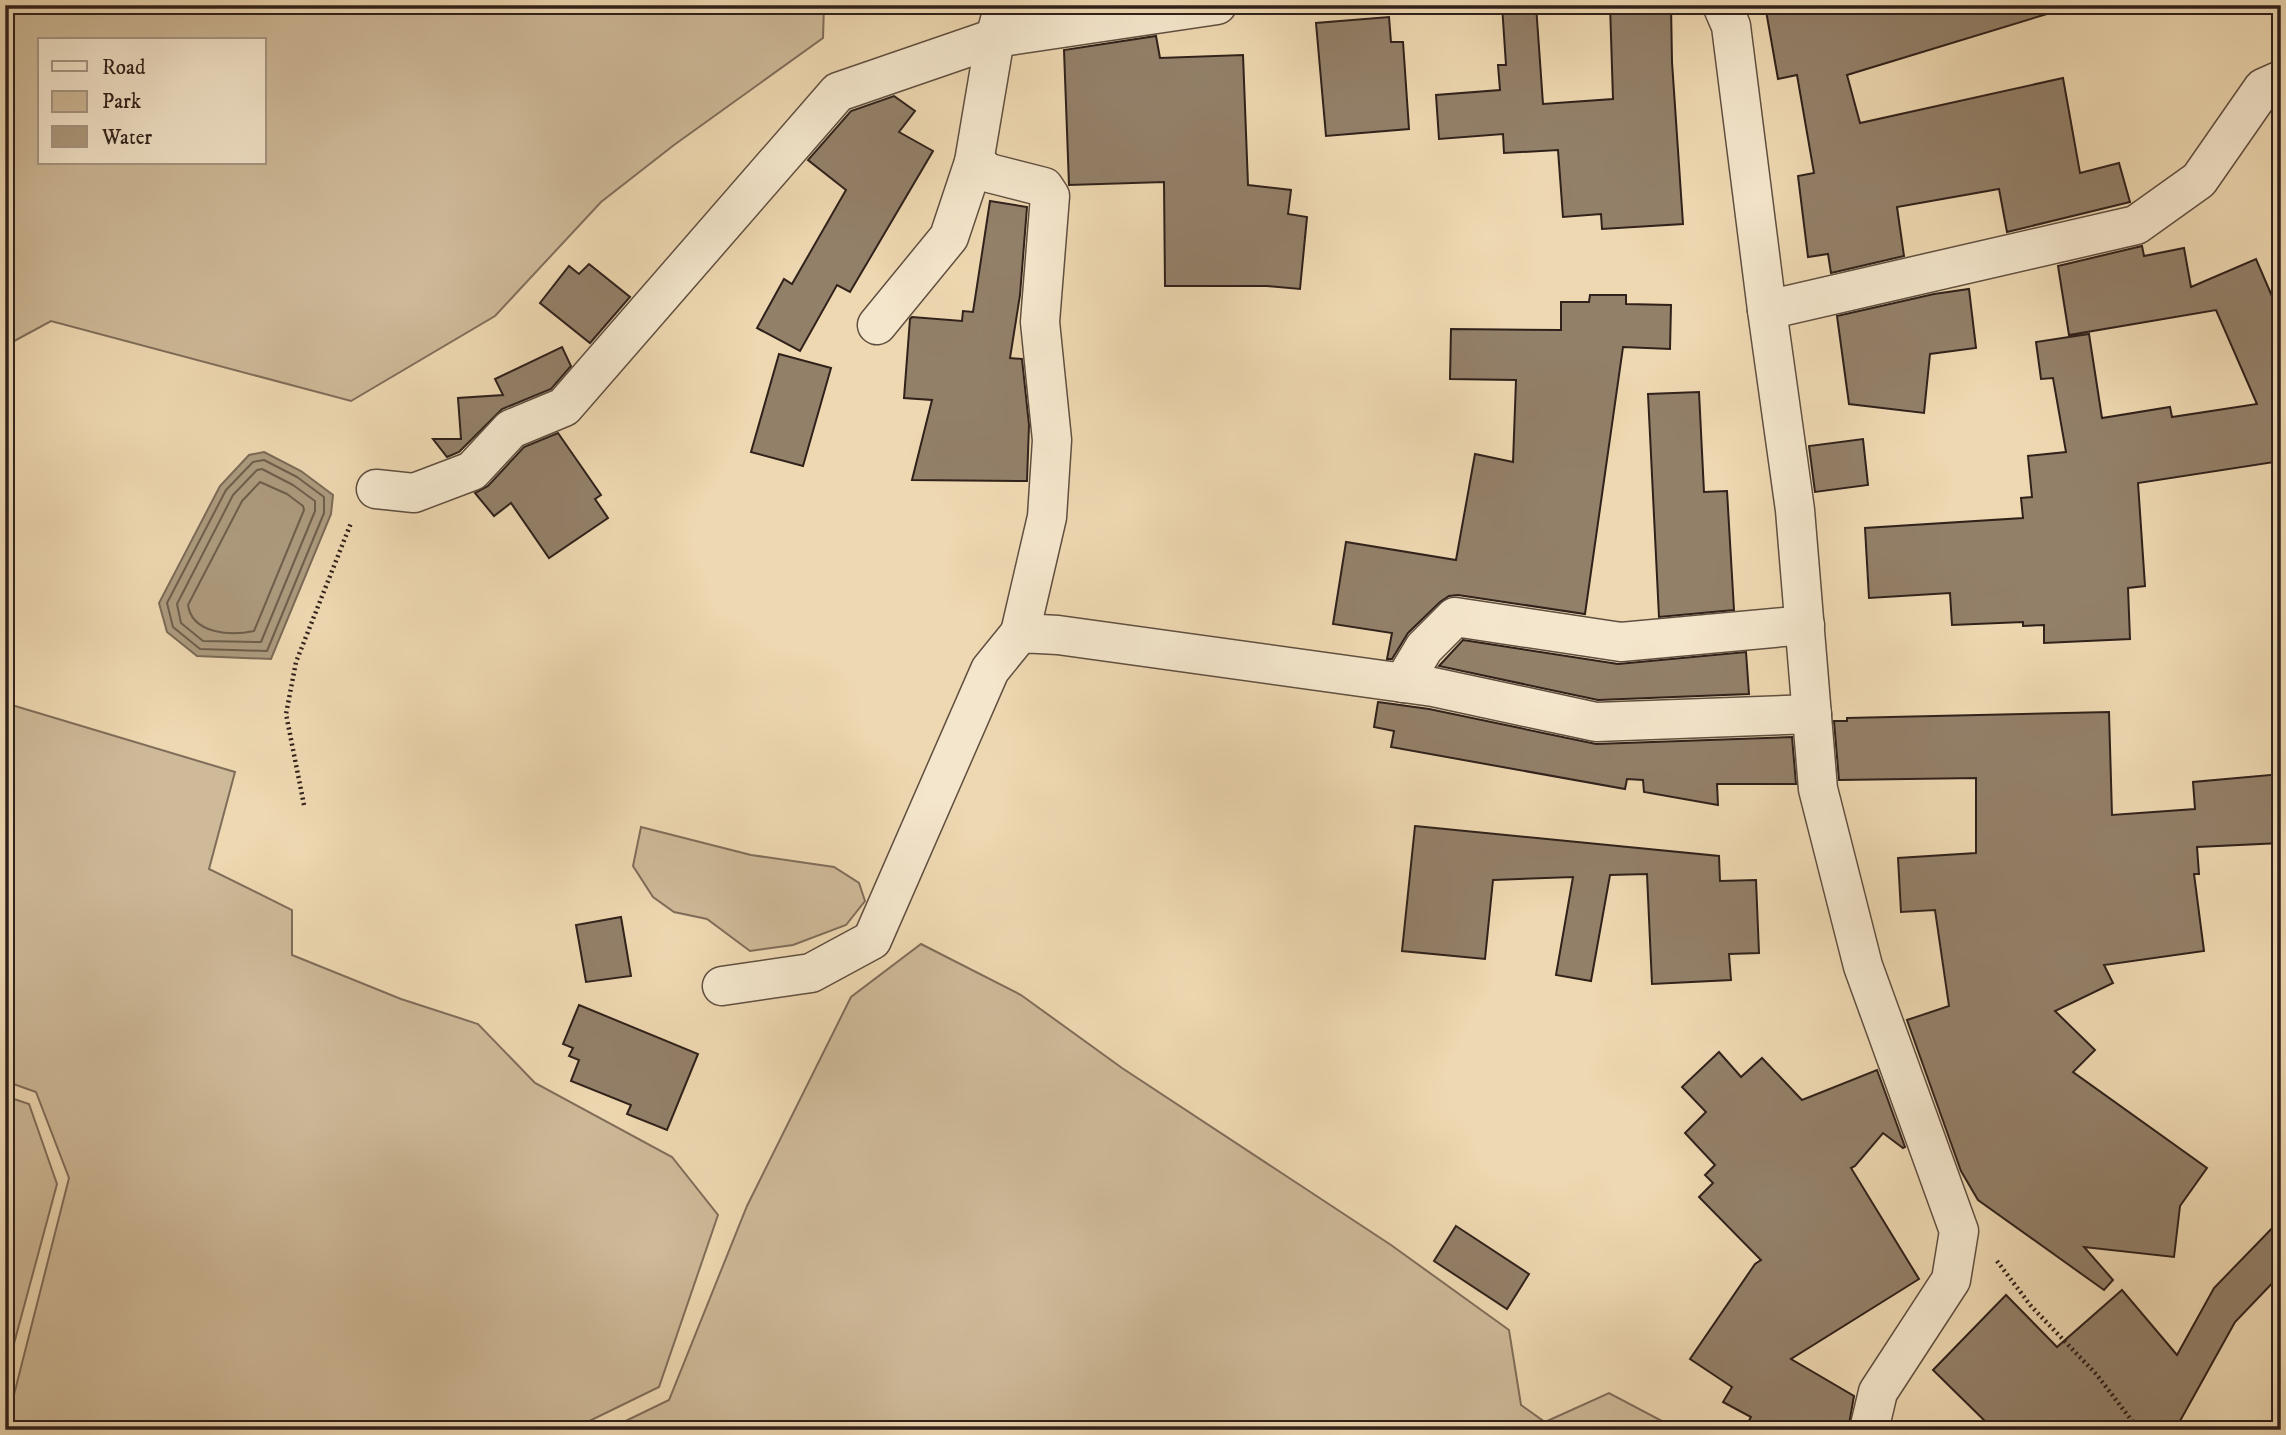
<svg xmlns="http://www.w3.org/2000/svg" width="2286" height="1435" font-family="'IM FELL DW Pica',serif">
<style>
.green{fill:#ceb998;stroke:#7f6d5a;stroke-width:2;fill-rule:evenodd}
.water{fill:#ad9a7e;stroke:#7b6a56;stroke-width:2}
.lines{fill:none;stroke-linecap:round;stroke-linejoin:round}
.shore{stroke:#6e5e4c;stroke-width:2}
.building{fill:#938069;stroke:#30211b;stroke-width:2}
.street-casing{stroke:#604f40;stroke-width:41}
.path{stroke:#30211b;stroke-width:4.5;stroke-dasharray:2 3.5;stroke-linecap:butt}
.street{stroke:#f4e6cc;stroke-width:38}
</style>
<rect width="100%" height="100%" fill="#eed8b1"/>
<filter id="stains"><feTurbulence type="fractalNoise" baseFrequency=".00286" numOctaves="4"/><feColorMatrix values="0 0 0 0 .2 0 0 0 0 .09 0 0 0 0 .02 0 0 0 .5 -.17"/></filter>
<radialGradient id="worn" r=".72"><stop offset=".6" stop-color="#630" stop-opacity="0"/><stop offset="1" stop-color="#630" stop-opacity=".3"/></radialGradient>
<g class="green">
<path d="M5 5H824L823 38 674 145 601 202 495 316 351 401 51 321 5 346ZM40 40H264V163H40Z"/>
<polygon points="5,703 235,772 209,869 292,910 292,955 401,999 478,1024 535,1083 672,1157 718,1215 659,1387 571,1430 5,1430 69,1178 36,1092 5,1081"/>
<polygon points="641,827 751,855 834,867 859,883 865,901 846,925 793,945 750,951 707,919 674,912 653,897 633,866"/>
<polygon points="921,944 1021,995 1122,1068 1391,1245 1509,1330 1521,1405 1545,1422 1609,1393 1679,1430 607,1430 669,1400 747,1206 851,997"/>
<polygon points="5,1096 29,1104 57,1184 5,1377"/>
</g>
<polygon class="water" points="264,452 301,471 333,495 331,514 271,659 197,656 167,632 159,603 220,486 249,455"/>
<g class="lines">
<g class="shore">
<polygon points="264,460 297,477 324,497 324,513 267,651 200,649 173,627 167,603 226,490 253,462"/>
<polygon points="262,469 293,485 315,501 315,511 261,642 203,641 181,623 177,604 233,495 257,470"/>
<path d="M260 482 287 494 303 506 304 510 254 631C231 636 192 634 188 605L242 501Z"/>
</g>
</g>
<g class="building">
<polygon points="1502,5 1536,5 1543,104 1613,99 1610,5 1671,5 1672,62 1683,224 1602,229 1601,214 1563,217 1558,150 1504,153 1503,134 1439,139 1436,95 1500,90 1498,65 1506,65"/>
<polygon points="1765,5 2046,5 2047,14 1847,75 1860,123 2063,78 2080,173 2119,163 2130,202 2007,232 1999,189 1897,207 1904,256 1831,273 1828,254 1808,257 1798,176 1814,173 1797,75 1778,79"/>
<polygon points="1389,17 1391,42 1403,42 1409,129 1326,136 1316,23"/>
<polygon points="1156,36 1160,58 1243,55 1248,185 1291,190 1288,214 1307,217 1300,289 1267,286 1165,286 1164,182 1069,185 1064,50"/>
<polygon points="894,96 915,111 899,132 933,151 850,292 837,285 800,351 757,328 784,279 792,284 846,190 808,160 851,111"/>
<polygon points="990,201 1027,207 1020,295 1010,358 1022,359 1029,425 1027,481 912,480 932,400 904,398 910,319 912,317 962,321 963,311 973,312"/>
<polygon points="2142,246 2144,256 2184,248 2191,287 2256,259 2281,317 2281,461 2138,483 2145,586 2128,588 2130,639 2044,643 2044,625 2023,626 2023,622 1952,625 1950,593 1869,598 1865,528 2023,518 2021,498 2032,497 2028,456 2066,452 2053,378 2041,379 2036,342 2089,334 2102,418 2170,407 2172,417 2257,404 2216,310 2069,335 2058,266"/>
<polygon points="589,264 630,297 590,343 540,303 569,266 579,274"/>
<polygon points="1969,289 1976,348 1930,354 1924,413 1849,404 1837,316 1934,294"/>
<polygon points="1590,295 1626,295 1626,304 1671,305 1670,349 1623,347 1585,614 1458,595 1449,596 1440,602 1408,633 1392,659 1387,659 1392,633 1333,624 1346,542 1456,560 1475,454 1513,462 1516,380 1450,379 1451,329 1561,330 1561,302 1589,302"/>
<polygon points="562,347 571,366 551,389 502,409 459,452 447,457 433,439 461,439 458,398 503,395 495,379"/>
<polygon points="779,354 831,368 803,466 751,452"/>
<polygon points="1699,392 1704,492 1727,491 1734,610 1659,617 1648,394"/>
<polygon points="558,433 601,495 595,499 608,518 549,558 511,503 494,516 475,493 488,486 524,447"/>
<polygon points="1863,439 1868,485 1815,492 1809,446"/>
<polygon points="1463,640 1618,664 1746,652 1749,694 1598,700 1439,666"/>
<polygon points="1378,702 1429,709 1596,744 1792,737 1796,784 1717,784 1718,805 1644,792 1643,780 1627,779 1625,789 1391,747 1394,731 1374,727"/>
<polygon points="2109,712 2112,815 2195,809 2193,782 2281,774 2281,843 2197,847 2199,874 2194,874 2204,951 2104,965 2113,983 2055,1011 2095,1050 2073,1072 2207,1168 2180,1206 2174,1257 2084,1247 2113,1280 2104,1290 1978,1200 1961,1171 1907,1020 1949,1006 1935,910 1901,912 1898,858 1976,853 1976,778 1839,780 1834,721 1847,721 1847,718"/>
<polygon points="1415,826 1719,856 1720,881 1756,880 1759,953 1729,954 1731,980 1652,984 1647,874 1610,875 1591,981 1556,975 1573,877 1493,880 1485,959 1402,951"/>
<polygon points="621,917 631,976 586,982 576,925"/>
<polygon points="579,1005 698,1054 667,1130 627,1114 631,1105 571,1081 579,1060 569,1056 573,1048 563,1044"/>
<polygon points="1719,1052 1741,1077 1762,1058 1802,1100 1877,1070 1905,1147 1903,1148 1883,1133 1855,1166 1851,1168 1919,1279 1791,1359 1854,1396 1848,1430 1744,1430 1751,1417 1723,1402 1732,1387 1690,1359 1755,1264 1761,1260 1699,1197 1713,1183 1705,1175 1715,1165 1685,1133 1706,1112 1682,1087"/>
<polygon points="2281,1219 2281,1274 2235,1322 2175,1430 1994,1430 1933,1370 2006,1295 2057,1347 2122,1290 2177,1355 2214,1288"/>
<polygon points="1456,1226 1529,1274 1507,1309 1434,1261"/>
</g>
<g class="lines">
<defs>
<g id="street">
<polyline points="1722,5 1731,26 1767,310 1795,510 1818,789 1863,966 1959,1231 1951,1280 1878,1392 1869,1430"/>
<polyline points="974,162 989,173 1044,187 1050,196 1040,322 1052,440 1047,517 1020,633"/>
<polyline points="1767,310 2136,225 2199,180 2263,88 2281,80"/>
<polyline points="877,325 949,237 974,162 995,38 1004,5"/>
<polyline points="376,489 414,493 472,471 511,429 564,407 838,92 995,38 1217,5"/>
<polyline points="1403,683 1424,648 1455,617 1621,642 1805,625"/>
<polyline points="722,986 811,973 872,940 990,670 1020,633 1058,635 1433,687 1596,722 1812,714"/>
</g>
</defs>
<use href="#street" class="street-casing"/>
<g class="path">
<polyline points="304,805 286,714 296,662 351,523"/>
<polyline points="1997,1261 2031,1306 2097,1375 2139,1430"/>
</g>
<use href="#street" class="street"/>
</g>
<rect width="2286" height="1435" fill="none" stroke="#eed8b1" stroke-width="28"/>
<rect x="7" y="7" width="2272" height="1421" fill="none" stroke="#30211b" stroke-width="3.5"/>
<rect x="14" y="14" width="2258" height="1407" fill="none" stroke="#30211b" stroke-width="2"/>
<rect x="38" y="38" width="228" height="126" fill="#f4e6cc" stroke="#a69785" stroke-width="2"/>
<rect x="52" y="61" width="35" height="10" fill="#f4e6cc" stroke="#a69785" stroke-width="2"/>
<text x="102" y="74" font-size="21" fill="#30211b">Road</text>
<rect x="52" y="91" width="35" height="21" fill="#ceb998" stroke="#a69785" stroke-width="2"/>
<text x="102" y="108" font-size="21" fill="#30211b">Park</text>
<rect x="52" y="126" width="35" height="21" fill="#ad9a7e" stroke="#a69785" stroke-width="2"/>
<text x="102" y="144" font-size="21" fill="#30211b">Water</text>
<rect width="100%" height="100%" filter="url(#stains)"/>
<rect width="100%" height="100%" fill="url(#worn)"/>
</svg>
